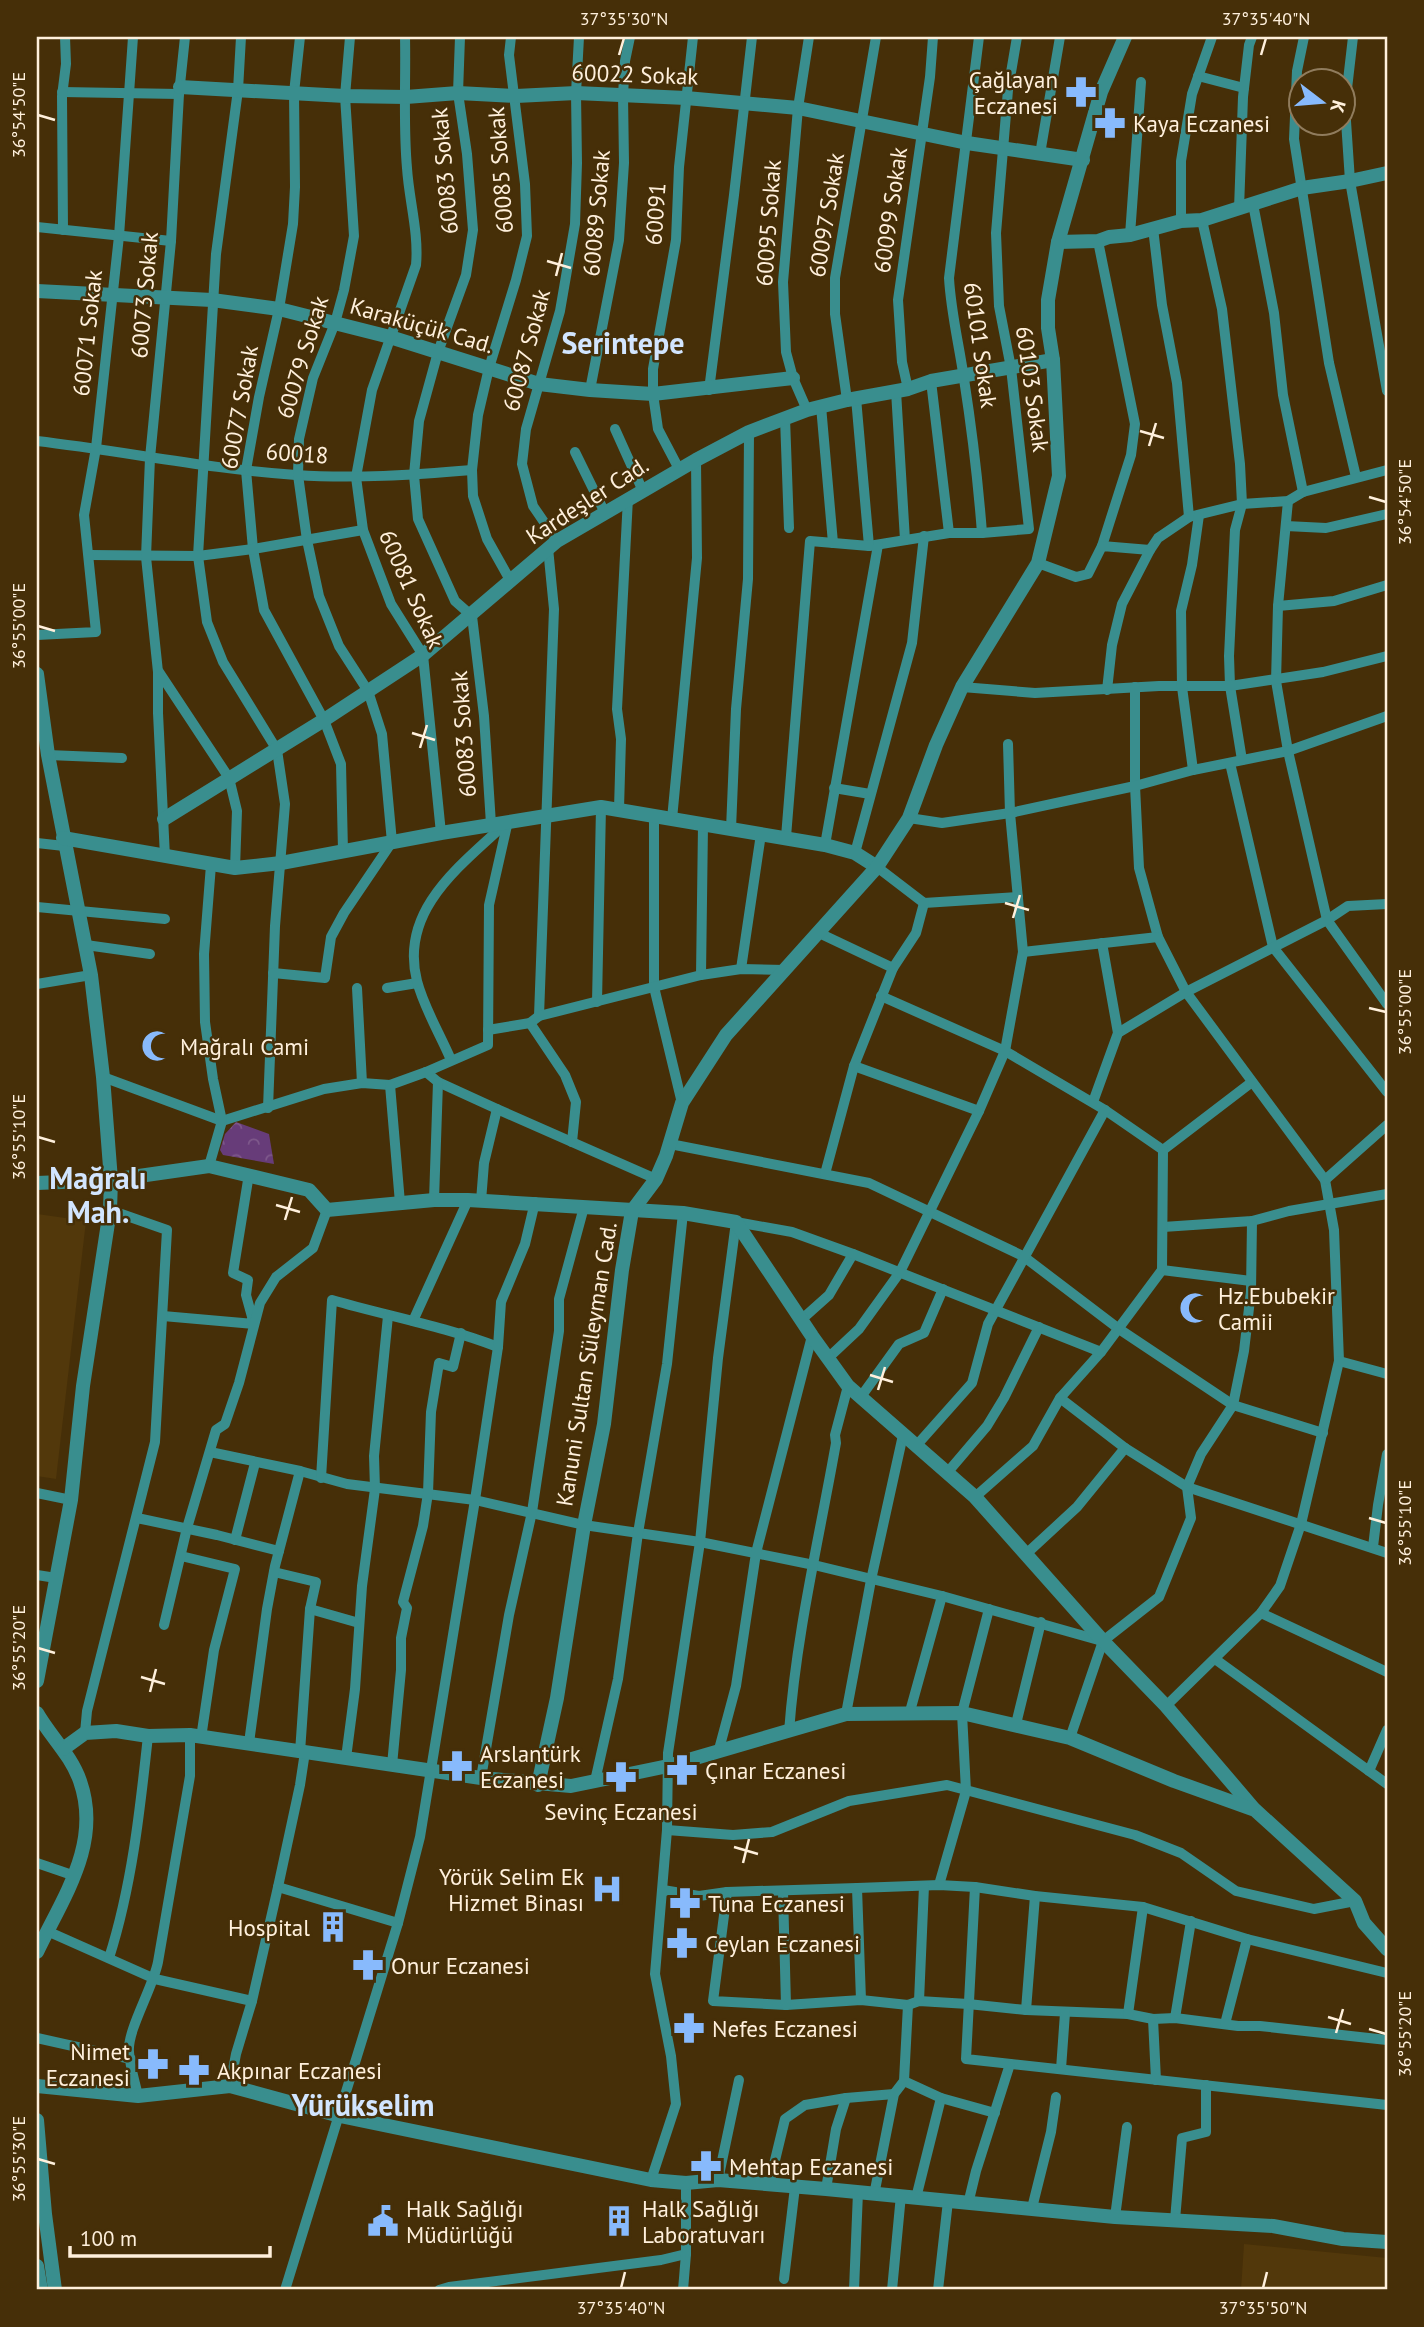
<svg xmlns="http://www.w3.org/2000/svg" width="1424" height="2327" font-family="'PT Sans',sans-serif">
<style>
.built{fill:#52380b}
.park{fill:url(#park-crowns)}
.lines{fill:none;stroke-linecap:round;stroke-linejoin:round}
.minor{stroke:#398e8e;stroke-width:10}
.tertiary{stroke:#398e8e;stroke-width:14}
.ticks{fill:none;stroke:#fff0dc;stroke-width:2.5}
.labels{text-anchor:middle;dominant-baseline:central;stroke-width:5;stroke-linejoin:round;paint-order:stroke}
.street-label{font-size:23px;fill:#fff0dc;stroke:#462f08}
.poi-label{font-size:23px;fill:#fff0dc;stroke:#462f08;text-anchor:start}
.district-label{font-size:30px;font-weight:bold;fill:#d2e5fe;stroke:#462f08}
.neatline{fill:none;stroke:#fff0dc;stroke-width:2.5}
.ticks-label{font-size:18px;text-anchor:middle;fill:#fff0dc}
</style>
<defs>
<pattern id="park-crowns" width="20" height="18" patternUnits="userSpaceOnUse" patternTransform="scale(1.75)"><rect width="20" height="18" fill="#673c79"/><path d="M2 6a3 3 0 1 1 6 0M12 15a3 3 0 1 1 6 0" fill="none" stroke="#7e588b"/></pattern>
</defs>
<rect width="100%" height="100%" fill="#462f08"/>
<g class="built">
<polygon points="37,1214 86,1221 56,1479 37,1476"/>
<polygon points="1244,2244 1387,2258 1387,2290 1241,2290"/>
</g>
<polygon class="park" points="236,1122 269,1134 274,1164 223,1155 220,1150 225,1134"/>
<g class="lines">
<g class="minor">
<polyline points="241,37 238,90 216,254 198,556 207,622 223,662 277,750 285,804 275,926 268,1108"/>
<polyline points="300,37 294,93 295,187 293,224 279,309 259,397 246,470 253,549 264,610 324,720 341,764 343,851"/>
<path d="M405 37C406 80 403 124 407 168 409 200 419 233 416 265L372 390 356 477 363 530 391 604 423 655 441 833"/>
<polyline points="460,37 458,93 467,154 473,230 466,275 438,352 419,421 414,475 418,519 455,601 472,616 484,716 491,824"/>
<path d="M979 37 949 278C951 313 959 344 964 379 972 430 978 481 982 533"/>
<polyline points="1304,37 1297,71 1294,139 1329,363 1356,477"/>
<polyline points="1353,37 1345,106 1350,181 1387,391"/>
<polyline points="1198,76 1244,88"/>
<polyline points="62,92 179,94"/>
<polyline points="1040,154 1060,37"/>
<polyline points="1253,204 1274,313 1283,395 1303,492"/>
<polyline points="1239,209 1243,97 1249,45 1252,37"/>
<polyline points="1202,220 1222,309 1240,464 1242,504 1235,530 1229,656 1230,686 1242,760"/>
<polyline points="1181,221 1181,161 1192,94 1212,37"/>
<polyline points="37,227 171,241"/>
<polyline points="1153,228 1162,305 1177,383 1189,517"/>
<polyline points="63,230 62,96 66,64 65,37"/>
<polyline points="1130,235 1141,82"/>
<polyline points="1098,241 1135,424 1131,455 1102,546"/>
<polyline points="931,381 949,533"/>
<polyline points="908,389 902,362 898,300 930,77 933,37"/>
<polyline points="590,390 619,240 624,163 623,95 625,61 630,37"/>
<polyline points="709,390 734,195 752,37"/>
<polyline points="896,391 905,540"/>
<polyline points="856,398 869,546"/>
<polyline points="847,400 835,314 835,278 876,37"/>
<polyline points="821,406 833,543"/>
<polyline points="807,410 793,378 786,352 783,282 798,108 809,37"/>
<polyline points="785,418 789,528"/>
<polyline points="615,429 642,489"/>
<path d="M37 441C123 451 209 469 296 475 354 479 413 475 472 470"/>
<polyline points="575,452 604,511"/>
<polyline points="679,469 658,429 653,394 653,369 676,240 679,167 693,37"/>
<polyline points="1288,501 1278,606 1276,681 1288,751 1327,920 1387,1004"/>
<polyline points="1286,526 1326,528 1387,514"/>
<polyline points="557,541 533,506 522,464 526,429 560,311 575,224 577,163 576,93 579,37"/>
<polyline points="90,555 198,556 253,549 363,530"/>
<polyline points="1038,563 1076,577 1088,574 1102,546 1150,550 1158,538 1189,517 1242,504 1288,501 1303,492 1387,470"/>
<polyline points="510,580 487,539 473,496 472,470 478,415 489,368 516,280 527,236 525,184 509,55 511,37"/>
<polyline points="1278,606 1334,601 1387,585"/>
<polyline points="37,635 96,632 84,515 96,448 119,236 133,37"/>
<polyline points="159,672 229,778 237,811 235,868"/>
<polyline points="962,687 1035,693 1159,686 1230,686 1323,672 1387,656"/>
<polyline points="1135,687 1135,786 1139,868 1158,937 1186,992 1325,1180 1334,1230 1339,1361 1301,1524 1280,1586 1261,1613 1166,1706"/>
<polyline points="1107,690 1112,645 1122,604 1150,550"/>
<polyline points="48,755 122,758"/>
<polyline points="1230,763 1273,947 1387,1092"/>
<polyline points="1193,770 1182,687 1181,611 1192,565 1199,515"/>
<polyline points="834,788 870,794"/>
<polyline points="619,809 621,739 617,709 628,498"/>
<polyline points="654,817 654,987 682,1103"/>
<polyline points="909,818 942,823 1010,813 1135,786 1193,770 1288,751 1387,716"/>
<polyline points="672,819 697,558 696,460"/>
<polyline points="731,829 736,709 748,579 749,432"/>
<polyline points="786,837 810,541 869,546 949,533 982,533 1029,529 1011,368 999,306 996,233 1008,90 1017,37"/>
<polyline points="37,843 64,846"/>
<polyline points="825,845 878,545"/>
<polyline points="855,853 912,643 924,536"/>
<polyline points="165,857 158,713 158,672 146,557 150,458 171,241 179,94 185,37"/>
<polyline points="877,867 924,903 1018,897"/>
<polyline points="37,907 165,919"/>
<polyline points="819,933 893,968"/>
<polyline points="86,945 150,954"/>
<polyline points="1023,952 1158,937"/>
<polyline points="741,969 761,834"/>
<polyline points="273,973 325,978 331,937 344,913 392,842 382,734 368,691 339,646 319,596 307,540 298,475 299,439 313,378 335,323 344,290 354,236 345,96 350,37"/>
<polyline points="701,975 703,825"/>
<polyline points="37,984 91,975"/>
<polyline points="357,988 362,1083"/>
<polyline points="387,988 417,983"/>
<polyline points="881,996 1005,1051 1105,1110 1163,1150"/>
<polyline points="597,1002 601,807"/>
<polyline points="539,1016 554,609 548,548"/>
<polyline points="530,1023 565,1075 576,1102 572,1142"/>
<polyline points="488,1030 530,1023 539,1016 701,975 741,969 785,970"/>
<polyline points="1118,1033 1186,992 1327,920 1348,906 1387,904"/>
<path d="M451 1060C440 1034 424 1008 417 981 399 910 460 866 506 823"/>
<polyline points="854,1066 979,1111"/>
<polyline points="426,1072 438,1082 497,1109 656,1179"/>
<polyline points="103,1077 222,1121 324,1089 362,1083 390,1085 426,1072 488,1045 489,905 508,821"/>
<polyline points="390,1085 400,1203"/>
<polyline points="1093,1102 1118,1033 1102,943"/>
<polyline points="670,1144 869,1183 1023,1256 1119,1329 1233,1405 1323,1433"/>
<polyline points="1163,1150 1252,1082"/>
<polyline points="209,1166 222,1121 213,1079 205,1022 204,954 211,865"/>
<polyline points="825,1174 854,1066 893,968 916,933 924,903"/>
<polyline points="1325,1180 1387,1125"/>
<polyline points="434,1200 438,1082"/>
<polyline points="481,1201 484,1163 497,1109"/>
<polyline points="1163,1227 1252,1221 1289,1211 1387,1194"/>
<polyline points="1162,1270 1251,1281"/>
<polyline points="163,1316 254,1324 246,1295 248,1280 233,1273 249,1174"/>
<polyline points="801,1320 829,1295 853,1254"/>
<polyline points="413,1321 468,1200"/>
<polyline points="827,1359 859,1329 900,1272 979,1111 1005,1051 1023,952 1010,813 1008,744"/>
<polyline points="1339,1361 1387,1374"/>
<polyline points="860,1398 899,1344 924,1333 943,1289"/>
<polyline points="1060,1398 1125,1448 1187,1487 1387,1553"/>
<polyline points="916,1446 972,1383 988,1324 1105,1110"/>
<polyline points="210,1452 300,1471 347,1484 475,1500 584,1525 700,1542 814,1565 942,1596 1102,1641"/>
<polyline points="947,1473 987,1426 1004,1398 1039,1327"/>
<path d="M321 1478 332 1300C387 1316 444 1326 498 1347"/>
<polyline points="37,1493 71,1500"/>
<polyline points="975,1497 1033,1446 1060,1398 1101,1352 1162,1270 1163,1150"/>
<polyline points="137,1518 217,1535 279,1551"/>
<polyline points="235,1540 255,1463"/>
<polyline points="1373,1547 1378,1505 1387,1454"/>
<polyline points="1025,1555 1077,1507 1125,1448"/>
<polyline points="181,1556 235,1569 214,1650 201,1738"/>
<polyline points="274,1572 316,1582 310,1609 300,1752"/>
<polyline points="37,1575 56,1578"/>
<polyline points="310,1609 359,1623"/>
<polyline points="1261,1613 1387,1672"/>
<polyline points="164,1625 187,1528 216,1430 225,1424 239,1383 260,1303 276,1277 313,1248 327,1210"/>
<polyline points="1215,1659 1387,1784"/>
<polyline points="846,1714 871,1580 903,1435"/>
<polyline points="909,1715 942,1596"/>
<polyline points="1016,1724 1041,1622"/>
<path d="M789 1732C796 1635 819 1539 836 1443L835 1435 848 1386"/>
<polyline points="85,1733 87,1711 155,1442 167,1230 110,1210"/>
<polyline points="1070,1738 1103,1641 1159,1597 1191,1518 1187,1487 1201,1454 1233,1405 1244,1351 1251,1291 1252,1221"/>
<polyline points="249,1743 267,1609 275,1566 300,1471"/>
<polyline points="718,1753 736,1686 756,1553 812,1336"/>
<polyline points="346,1758 355,1689 362,1586 375,1489 374,1456 388,1316"/>
<polyline points="392,1765 401,1670 401,1638 407,1608 403,1602 423,1526 428,1493 431,1412 439,1363 453,1367 461,1333"/>
<polyline points="1369,1771 1387,1730"/>
<polyline points="481,1778 509,1615 532,1512 559,1331 559,1299 584,1207"/>
<polyline points="595,1781 618,1679 638,1533 667,1364 683,1213"/>
<polyline points="667,1830 733,1835 772,1832 849,1801 947,1785 1135,1835 1181,1853 1236,1891 1314,1909 1355,1901"/>
<polyline points="37,1863 75,1876"/>
<polyline points="939,1885 966,1791 962,1713 989,1609"/>
<polyline points="278,1887 398,1923"/>
<polyline points="975,1887 966,2059 1387,2105"/>
<polyline points="857,1888 861,2000"/>
<polyline points="663,1890 699,1896 727,1892 857,1888 939,1885 975,1887 1035,1896 1143,1907 1247,1939 1387,1973"/>
<polyline points="727,1892 713,2001 786,2005 861,2000 908,2005 919,2001 968,2004 1026,2010 1128,2014 1153,2019 1175,2018 1238,2026 1260,2026 1387,2040"/>
<polyline points="783,1892 786,2005"/>
<polyline points="47,1931 155,1979 252,2001"/>
<path d="M109 1958C132 1886 140 1810 148 1736"/>
<polyline points="919,2001 924,1886"/>
<polyline points="1026,2010 1035,1896"/>
<polyline points="1128,2014 1143,1907"/>
<polyline points="1175,2018 1191,1921"/>
<polyline points="1153,2019 1156,2080"/>
<polyline points="1225,2024 1247,1939"/>
<polyline points="37,2038 131,2059"/>
<polyline points="1061,2069 1065,2013"/>
<polyline points="904,2081 941,2098 995,2113"/>
<polyline points="230,2086 236,2054 252,2001 278,1887 300,1785 305,1752"/>
<path d="M138 2096C135 2082 130 2067 129 2052 127 2030 153 1988 158 1962L190 1776V1735"/>
<polyline points="651,2180 676,2104 671,2056 655,1974 667,1830 668,1753 700,1542 718,1358 736,1222 792,1232 853,1254 1101,1352"/>
<polyline points="718,2180 739,2080"/>
<polyline points="769,2185 785,2119 805,2105 846,2098 894,2094"/>
<polyline points="826,2189 836,2129 846,2098"/>
<polyline points="874,2195 894,2094 904,2081 908,2005"/>
<polyline points="916,2198 941,2098"/>
<polyline points="968,2204 976,2171 1010,2064"/>
<polyline points="1032,2208 1051,2132 1056,2097"/>
<polyline points="1115,2217 1127,2127"/>
<polyline points="1175,2220 1182,2138 1206,2132 1206,2085"/>
<polyline points="784,2279 795,2187"/>
<polyline points="285,2290 398,1923 420,1837 475,1500 498,1347 501,1302 525,1244 535,1202"/>
<polyline points="439,2290 449,2287 661,2260 686,2254"/>
<polyline points="683,2290 686,2254 686,2183"/>
<polyline points="854,2290 858,2192"/>
<polyline points="892,2290 901,2195"/>
<polyline points="938,2290 948,2201"/>
</g>
<g class="tertiary">
<polyline points="180,87 345,96 406,97 458,93 516,96 576,93 686,98 798,108 967,143 1083,160"/>
<polyline points="1058,242 1098,241 1109,237 1130,235 1181,221 1202,220 1302,188 1350,181 1387,173"/>
<polyline points="37,291 212,300 279,309 390,337 539,384 590,390 653,394 793,378"/>
<polyline points="37,674 48,755 91,975 103,1077 111,1180 110,1210 83,1386 71,1500 37,1681"/>
<polyline points="164,819 324,720 423,655 557,541 696,460 749,432 807,410 847,400 908,389 931,381 1053,360"/>
<polyline points="63,838 235,868 281,863 441,833 601,807 825,845 855,853 877,867"/>
<polyline points="37,1183 111,1180 209,1166 309,1190 327,1210 434,1200 468,1200 683,1213 736,1222 812,1336 848,1386 975,1497 1103,1641 1166,1706 1254,1809 1355,1901 1364,1923 1387,1949"/>
<path d="M37 1713C50 1736 71 1755 80 1781 102 1844 63 1897 37 1952"/>
<polyline points="63,1749 85,1733 116,1731 148,1736 190,1735 481,1778 571,1786 668,1766 846,1714 962,1713 1070,1738 1174,1781 1252,1809"/>
<polyline points="538,1785 557,1698 584,1525 604,1424 622,1270 632,1211 656,1179 666,1156 682,1103 726,1035 877,867 909,818 936,745 962,687 1038,563 1059,476 1053,360 1048,328 1048,300 1058,242 1101,92 1125,37"/>
<polyline points="37,2086 138,2096 230,2086 340,2116 651,2180 686,2183 718,2180 826,2189 1115,2217 1273,2226 1343,2239 1387,2242"/>
<polyline points="37,2120 45,2214 55,2290"/>
<polyline points="37,2266 41,2290"/>
</g>
</g>
<path class="ticks" d="M619 55 624 38M1261 55 1266 38M38 115 55 120M547 261 571 268M556 276 562 253M1140 431 1164 438M1149 446 1156 423M1369 497 1386 502M38 626 55 631M412 733 435 740M420 748 427 725M1005 903 1029 910M1013 918 1020 895M1369 1008 1386 1012M38 1137 55 1142M276 1205 300 1212M285 1220 292 1197M870 1375 893 1382M878 1390 885 1367M1369 1518 1386 1523M38 1648 55 1653M141 1677 165 1684M150 1692 156 1669M734 1847 758 1854M743 1863 749 1839M1328 2017 1351 2024M1369 2029 1386 2034M1336 2033 1343 2009M38 2159 55 2164M621 2288 625 2272M1263 2288 1267 2272"/>
<defs>
<symbol id="pharmacy-bare" viewBox="-9 -9 18 18"><path d="M-2-6h4v4h4v4h-4v4h-4v-4h-4v-4h4Z" fill="#88bafc" stroke="#462f08" stroke-width="2.5" paint-order="stroke"/></symbol>
<symbol id="mosque-bare" viewBox="-9 -9 18 18"><path d="M3.5-4.9A6 6 0 1 0 3.5 4.9A5 5 0 1 1 3.5-4.9Z" fill="#88bafc" stroke="#462f08" stroke-width="2.5" paint-order="stroke"/></symbol>
<symbol id="hospital-bare" viewBox="-9 -9 18 18"><path d="M-5-5h3v3.5h4V-5h3V5h-3V1.5h-4V5h-3Z" fill="#88bafc" stroke="#462f08" stroke-width="2.5" paint-order="stroke"/></symbol>
<symbol id="building-bare" viewBox="-9 -9 18 18"><path d="M-4-6H4V6H1V3H-1V6H-4ZM-2.5-4.3h1.7v1.8h-1.7ZM.8-4.3h1.7v1.8H.8ZM-2.5-1h1.7V.8h-1.7ZM.8-1h1.7V.8H.8Z" fill="#88bafc" stroke="#462f08" stroke-width="2.5" paint-order="stroke"/></symbol>
<symbol id="civic-bare" viewBox="-9 -9 18 18"><path d="M-.6-6.5H3V-4.5H.6V-3L4-1V1h2V6H-6V1h2V-1L-.6-3ZM-1.2 2.5V6h2.4V2.5Z" fill="#88bafc" stroke="#462f08" stroke-width="2.5" paint-order="stroke"/></symbol>
</defs>
<g fill-rule="evenodd">
<use href="#pharmacy-bare" x="1059" y="70" width="44" height="44"/>
<use href="#pharmacy-bare" x="1088" y="101" width="44" height="44"/>
<use href="#mosque-bare" x="135" y="1024" width="44" height="44"/>
<use href="#mosque-bare" x="1173" y="1286" width="44" height="44"/>
<use href="#pharmacy-bare" x="435" y="1744" width="44" height="44"/>
<use href="#pharmacy-bare" x="660" y="1748" width="44" height="44"/>
<use href="#pharmacy-bare" x="599" y="1755" width="44" height="44"/>
<use href="#hospital-bare" x="585" y="1867" width="44" height="44"/>
<use href="#pharmacy-bare" x="663" y="1881" width="44" height="44"/>
<use href="#building-bare" x="311" y="1905" width="44" height="44"/>
<use href="#pharmacy-bare" x="660" y="1921" width="44" height="44"/>
<use href="#pharmacy-bare" x="346" y="1943" width="44" height="44"/>
<use href="#pharmacy-bare" x="667" y="2006" width="44" height="44"/>
<use href="#pharmacy-bare" x="131" y="2042" width="44" height="44"/>
<use href="#pharmacy-bare" x="172" y="2048" width="44" height="44"/>
<use href="#pharmacy-bare" x="684" y="2144" width="44" height="44"/>
<use href="#civic-bare" x="361" y="2199" width="44" height="44"/>
<use href="#building-bare" x="597" y="2199" width="44" height="44"/>
</g>
<g class="labels">
<g class="street-label">
<text transform="translate(635 74) rotate(2)">60022 Sokak</text>
<text transform="translate(500 170) rotate(-94)">60085 Sokak</text>
<text transform="translate(444 171) rotate(-95)">60083 Sokak</text>
<text transform="translate(890 210) rotate(-82)">60099 Sokak</text>
<text transform="translate(596 213) rotate(-85)">60089 Sokak</text>
<text transform="translate(655 214) rotate(-86)">60091</text>
<text transform="translate(826 215) rotate(-81)">60097 Sokak</text>
<text transform="translate(768 223) rotate(-86)">60095 Sokak</text>
<text transform="translate(144 295) rotate(-85)">60073 Sokak</text>
<text transform="translate(422 325) rotate(16)">Karaküçük Cad.</text>
<text transform="translate(87 333) rotate(-84)">60071 Sokak</text>
<text transform="translate(981 345) rotate(82)">60101 Sokak</text>
<text transform="translate(526 350) rotate(-75)">60087 Sokak</text>
<text transform="translate(302 357) rotate(-73)">60079 Sokak</text>
<text transform="translate(1033 389) rotate(82)">60103 Sokak</text>
<text transform="translate(239 407) rotate(-80)">60077 Sokak</text>
<text transform="translate(297 453) rotate(4)">60018</text>
<text transform="translate(587 500) rotate(-33)">Kardeşler Cad.</text>
<text transform="translate(412 589) rotate(66)">60081 Sokak</text>
<text transform="translate(463 734) rotate(-94)">60083 Sokak</text>
<text transform="translate(586 1364) rotate(-81)">Kanuni Sultan Süleyman Cad.</text>
</g>
<g class="poi-label">
<text x="1058" y="79" text-anchor="end">Çağlayan<tspan x="1058" dy="26">Eczanesi</tspan></text>
<text x="1133" y="123">Kaya Eczanesi</text>
<text x="180" y="1046">Mağralı Cami</text>
<text x="1218" y="1295">Hz.Ebubekir<tspan x="1218" dy="26">Camii</tspan></text>
<text x="480" y="1753">Arslantürk<tspan x="480" dy="26">Eczanesi</tspan></text>
<text x="705" y="1770">Çınar Eczanesi</text>
<text x="621" y="1811" text-anchor="middle">Sevinç Eczanesi</text>
<text x="584" y="1876" text-anchor="end">Yörük Selim Ek<tspan x="584" dy="26">Hizmet Binası</tspan></text>
<text x="708" y="1903">Tuna Eczanesi</text>
<text x="310" y="1927" text-anchor="end">Hospital</text>
<text x="705" y="1943">Ceylan Eczanesi</text>
<text x="391" y="1965">Onur Eczanesi</text>
<text x="712" y="2028">Nefes Eczanesi</text>
<text x="130" y="2051" text-anchor="end">Nimet<tspan x="130" dy="26">Eczanesi</tspan></text>
<text x="217" y="2070">Akpınar Eczanesi</text>
<text x="729" y="2166">Mehtap Eczanesi</text>
<text x="406" y="2208">Halk Sağlığı<tspan x="406" dy="26">Müdürlüğü</tspan></text>
<text x="642" y="2208">Halk Sağlığı<tspan x="642" dy="26">Laboratuvarı</tspan></text>
</g>
<g class="district-label">
<text x="623" y="342">Serintepe</text>
<text x="98" y="1177">Mağralı<tspan x="98" dy="34">Mah.</tspan></text>
<text x="363" y="2104">Yürükselim</text>
</g>
</g>
<rect width="1424" height="2327" fill="none" stroke="#462f08" stroke-width="77"/>
<g transform="translate(1322 102) rotate(106)"><circle r="33" fill="#462f08" stroke="#907c5d" stroke-width="2"/>
<path d="M0-5L12 26L0 18L-12 26Z" fill="#88bafc"/>
<text y="-10" font-size="19" font-weight="bold" text-anchor="middle" fill="#fff0dc">K</text>
</g>
<path d="M70 2246v10h200v-10" fill="none" stroke="#fff0dc" stroke-width="3.5"/>
<text x="80" y="2246" font-size="21" fill="#fff0dc" stroke="#462f08" stroke-width="5" paint-order="stroke">100 m</text>
<rect x="38" y="38" width="1348" height="2250" class="neatline"/>
<g class="ticks-label">
<text x="624" y="25">37°35'30"N</text>
<text x="1266" y="25">37°35'40"N</text>
<text transform="translate(19 115) rotate(-90)" y="6">36°54'50"E</text>
<text transform="translate(1405 502) rotate(-90)" y="6">36°54'50"E</text>
<text transform="translate(19 626) rotate(-90)" y="6">36°55'00"E</text>
<text transform="translate(1405 1012) rotate(-90)" y="6">36°55'00"E</text>
<text transform="translate(19 1137) rotate(-90)" y="6">36°55'10"E</text>
<text transform="translate(1405 1523) rotate(-90)" y="6">36°55'10"E</text>
<text transform="translate(19 1648) rotate(-90)" y="6">36°55'20"E</text>
<text transform="translate(1405 2034) rotate(-90)" y="6">36°55'20"E</text>
<text transform="translate(19 2159) rotate(-90)" y="6">36°55'30"E</text>
<text x="621" y="2314">37°35'40"N</text>
<text x="1263" y="2314">37°35'50"N</text>
</g>
</svg>
